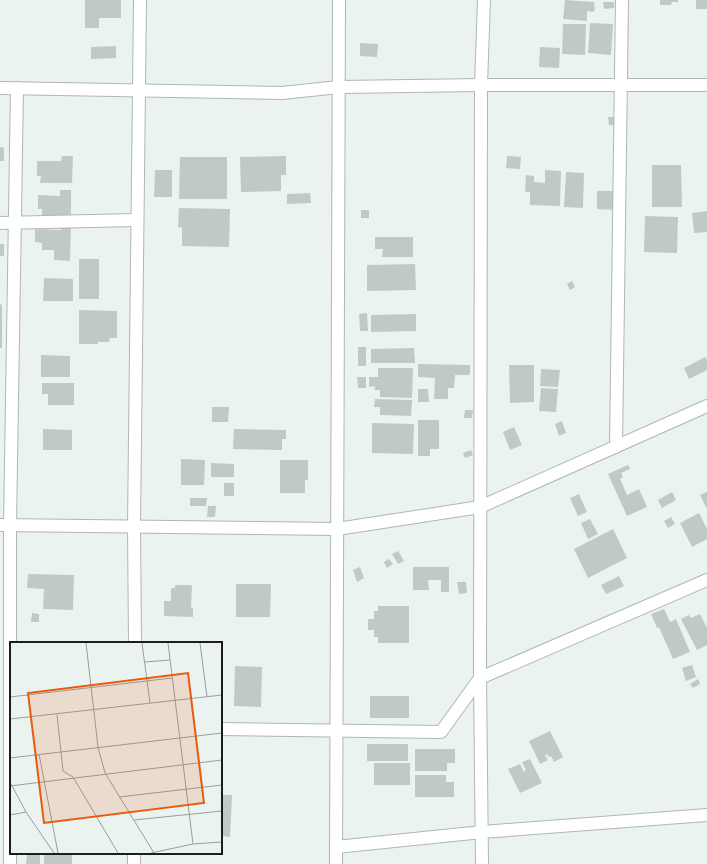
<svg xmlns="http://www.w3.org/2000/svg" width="707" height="864" font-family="Cabin,sans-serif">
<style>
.building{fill:#c1c9c7}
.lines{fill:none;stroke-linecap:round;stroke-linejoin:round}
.street-casing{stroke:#afb7b5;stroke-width:14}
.street{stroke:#fff;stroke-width:12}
.inset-road{fill:none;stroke:#989e9c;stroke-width:1}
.view{fill:#e8590c;fill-opacity:0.15;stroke:#e8590c;stroke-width:2}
.inset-edge{fill:none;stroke:#1b1e1d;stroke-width:2}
</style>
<rect width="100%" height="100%" fill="#ebf3f1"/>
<g class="building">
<polygon points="85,0 121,0 121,18 99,18 99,28 85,28"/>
<polygon points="565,0 594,2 595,10 594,10 594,12 587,11 587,21 563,19"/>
<polygon points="660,0 678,0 678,2 672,2 671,5 660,5"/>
<rect x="696" y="0" width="11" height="9"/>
<polygon points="603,2 614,2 614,8 604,9"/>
<polygon points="590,23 613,24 611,55 588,53"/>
<polygon points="563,24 586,24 585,55 562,54"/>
<polygon points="360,43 378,44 377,57 360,56"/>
<polygon points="116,46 116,58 91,59 91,47"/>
<polygon points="540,47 560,48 559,68 539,67"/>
<polygon points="608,117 615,117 615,125 609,125"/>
<polygon points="0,147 4,148 4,161 0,161"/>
<polygon points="62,156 73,156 72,183 40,183 41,176 37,176 37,161 61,161"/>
<polygon points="286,156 286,175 281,175 281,191 241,192 240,157"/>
<polygon points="507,156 521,157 520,169 506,168"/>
<polygon points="180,157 227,157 227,199 179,199"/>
<polygon points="652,165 681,165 682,207 652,207"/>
<polygon points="155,170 172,170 172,197 154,197"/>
<polygon points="545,170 561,171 560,206 530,205 530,192 525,192 526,175 534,176 534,182 545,183"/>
<polygon points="566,172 584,173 583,208 564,207"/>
<polygon points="60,190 71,190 71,216 42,216 42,209 38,209 38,195 60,196"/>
<polygon points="597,191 616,191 616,210 597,209"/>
<polygon points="310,193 311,203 287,204 287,194"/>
<polygon points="179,208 230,209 229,247 182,246 182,228 178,227"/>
<rect x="361" y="210" width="8" height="8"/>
<polygon points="707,211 707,232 694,233 692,213"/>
<polygon points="645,216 678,217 677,253 644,252"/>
<polygon points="61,224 71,224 70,261 54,260 54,250 42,250 42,243 35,242 35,229 61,230"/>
<polygon points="375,237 413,237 413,257 382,257 383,249 375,249"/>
<rect x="0" y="244" width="4" height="12"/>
<rect x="79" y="259" width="20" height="40"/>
<polygon points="415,264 416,290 367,291 367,265"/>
<polygon points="44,278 73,279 73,301 43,301"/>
<polygon points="572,281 575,287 570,290 567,284"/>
<polygon points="0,304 2,305 2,348 0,348"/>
<polygon points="79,310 117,311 117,338 110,338 109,342 98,342 98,344 79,344"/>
<polygon points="367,313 368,331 360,331 359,314"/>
<polygon points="416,314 416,331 371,332 371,315"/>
<rect x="358" y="347" width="8" height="19"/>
<polygon points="414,348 415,363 371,363 371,349"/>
<polygon points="41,355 70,356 70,377 41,377"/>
<polygon points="705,357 707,360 707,370 689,379 684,368"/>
<polygon points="418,364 470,365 470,373 469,375 455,375 454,388 448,388 448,399 434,399 435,378 418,377"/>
<polygon points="509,365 534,365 534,402 510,403"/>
<polygon points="378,368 413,368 412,398 380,397 380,390 374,390 375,386 369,387 369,377 378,377"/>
<polygon points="541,369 560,370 558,387 540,386"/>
<polygon points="357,377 366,377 366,388 358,388"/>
<polygon points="42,383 74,383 74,405 48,405 48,394 42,394"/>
<polygon points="541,388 558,389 556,412 539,411"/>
<polygon points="418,389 428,389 429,402 418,402"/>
<polygon points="375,399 412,400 411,416 380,415 380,407 374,407"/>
<polygon points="212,407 229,407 228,422 212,422"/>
<polygon points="465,410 473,410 472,418 464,418"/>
<polygon points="418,420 439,420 439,449 430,449 430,456 418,456"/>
<polygon points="562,421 566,433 559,436 555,424"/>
<polygon points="372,423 414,424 413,454 372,453"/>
<polygon points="514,427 522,445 510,450 503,432"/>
<polygon points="43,429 72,430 72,450 43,450"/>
<polygon points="234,429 286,430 286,439 282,439 282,450 233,449"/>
<polygon points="471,450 473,455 465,458 463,453"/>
<polygon points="181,459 205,460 204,485 181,485"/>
<polygon points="280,460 308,460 308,480 305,480 305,493 280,493"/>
<polygon points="211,463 234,464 234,477 211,477"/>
<polygon points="628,465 630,469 621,473 623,477 620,479 627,495 639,489 647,507 627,516 608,474"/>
<rect x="224" y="483" width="10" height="13"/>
<polygon points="672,492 676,500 662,508 658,500"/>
<polygon points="707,492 707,509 700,495"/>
<polygon points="579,494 587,512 578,516 570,498"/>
<polygon points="190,498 207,498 206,506 190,506"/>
<polygon points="208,506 216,506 215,517 207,517"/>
<polygon points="699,513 707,529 707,539 692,547 680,523"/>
<polygon points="671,517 675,524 668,528 664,521"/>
<polygon points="590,519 598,534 588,539 581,523"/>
<polygon points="613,529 627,558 588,578 574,549"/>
<polygon points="398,551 404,561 398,564 392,554"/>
<polygon points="389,559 393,564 387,568 384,562"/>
<polygon points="360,567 364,578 357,582 353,570"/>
<polygon points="413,567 449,567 449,592 441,592 441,580 428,580 429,590 413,590"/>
<polygon points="28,574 74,575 73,610 43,609 44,589 27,588"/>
<polygon points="619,576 624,586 606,594 601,585"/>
<polygon points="457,582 466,582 467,593 459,594"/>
<polygon points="236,584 271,584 270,617 236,617"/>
<polygon points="175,585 192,585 191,608 193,608 193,617 164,616 164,601 171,601 171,588 175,588"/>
<polygon points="378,606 409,606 409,643 378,643 378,637 374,637 374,630 368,630 368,619 374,619 374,611 378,611"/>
<polygon points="664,609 670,622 676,619 690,652 673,659 659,627 657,628 651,614"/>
<polygon points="32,613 39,614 39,622 31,622"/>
<polygon points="700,614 707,628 707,645 697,650 681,619 689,615 691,618"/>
<polygon points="692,665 696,677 686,681 682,668"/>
<polygon points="235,666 262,667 261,707 234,706"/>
<polygon points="698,679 700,684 693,688 690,684"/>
<rect x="370" y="696" width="39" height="22"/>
<polygon points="550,731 563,757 554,762 551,756 549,757 547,754 545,755 548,760 540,764 529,741"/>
<rect x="367" y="744" width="41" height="17"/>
<polygon points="415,749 455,749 455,763 447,763 447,771 415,771"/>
<polygon points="530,759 542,783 520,793 508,769 520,764 524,772 526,770 522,762"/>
<rect x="374" y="763" width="36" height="22"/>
<polygon points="415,775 446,775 446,782 454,782 454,797 415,797"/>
<polygon points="221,795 232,795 230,837 221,836"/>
<polygon points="27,853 40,853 40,864 26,864"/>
<rect x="44" y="853" width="28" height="11"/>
</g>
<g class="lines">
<defs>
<g id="street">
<polyline points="0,88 282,93 339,87 481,85 707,85"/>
<polyline points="0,223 137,220"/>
<polyline points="616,447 622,0"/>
<polyline points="0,525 337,529 480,507 707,406"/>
<polyline points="135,643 134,526 140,0"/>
<polyline points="221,729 441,732 480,678 707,580"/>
<polyline points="336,847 482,832 707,815"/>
<polyline points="10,864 10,525 17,88"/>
<polyline points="134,864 134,853"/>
<polyline points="336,864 339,0"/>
<polyline points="482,864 480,678 481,85 484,0"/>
</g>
</defs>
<use href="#street" class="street-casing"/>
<use href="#street" class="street"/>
</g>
<g transform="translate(10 642)">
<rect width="212" height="212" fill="#ebf3f1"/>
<path class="inset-road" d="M76 1 88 105 95 131 144 211M132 1 140 61M158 1 183 202M190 1 197 55M135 20 160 18M0 55 162 36M47 73 53 129 63 135 108 211M0 77 212 53M29 112 48 211M0 116 212 91M0 140 16 170 44 211M0 144 212 118M109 155 212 143M0 173 16 170M124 178 212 169M141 211 183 202 212 200"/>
<path class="view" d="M178 31 194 161 34 181 18 51Z"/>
<rect width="212" height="212" class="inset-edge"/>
</g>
</svg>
